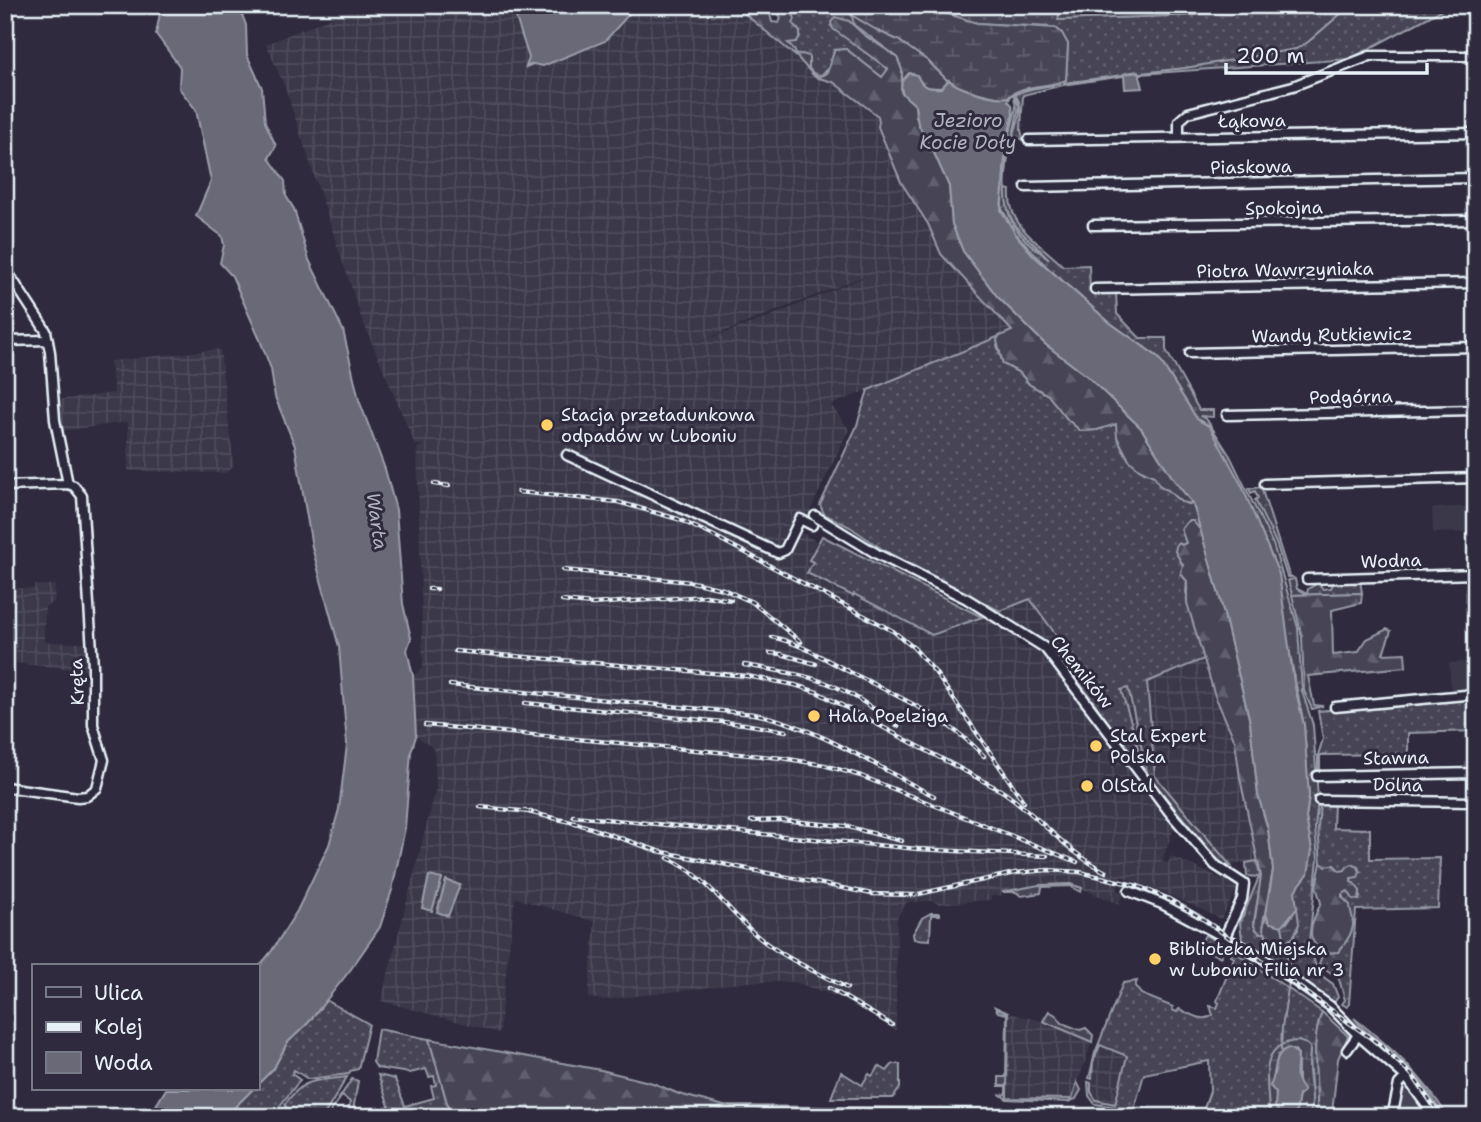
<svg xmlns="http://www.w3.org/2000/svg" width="1481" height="1122" font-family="'Shantell Sans',sans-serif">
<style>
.built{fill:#3b3749}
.industrial{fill:url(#industrial-grid);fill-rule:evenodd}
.grass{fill:url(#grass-dots);stroke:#979aa6;stroke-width:2}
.forest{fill:url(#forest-firs);stroke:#979aa6;stroke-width:2}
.wetland{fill:url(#wetland-marsh);stroke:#979aa6;stroke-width:2}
.park{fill:url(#park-crowns);stroke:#979aa6;stroke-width:2}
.water{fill:#696978;stroke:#9c9fab;stroke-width:2}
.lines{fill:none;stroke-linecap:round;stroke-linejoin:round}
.stream{stroke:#9c9fab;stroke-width:2}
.street-casing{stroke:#e8f1f8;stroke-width:13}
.street{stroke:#2f2a3d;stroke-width:8}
.rail-casing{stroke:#e8f1f8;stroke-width:4.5}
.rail{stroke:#2f2a3d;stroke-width:2;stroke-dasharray:5;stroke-linecap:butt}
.poi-dot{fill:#ffd166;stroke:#2f2a3d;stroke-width:2.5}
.labels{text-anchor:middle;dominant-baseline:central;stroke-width:6;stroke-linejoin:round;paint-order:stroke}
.street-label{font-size:18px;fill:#e8f1f8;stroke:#2f2a3d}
.poi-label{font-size:18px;fill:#e8f1f8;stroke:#2f2a3d;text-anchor:start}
.water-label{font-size:19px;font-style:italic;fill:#afb4be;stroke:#2f2a3d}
</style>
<defs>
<pattern id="industrial-grid" width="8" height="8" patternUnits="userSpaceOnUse" patternTransform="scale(1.75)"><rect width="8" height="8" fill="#3b3749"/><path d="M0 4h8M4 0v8" fill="none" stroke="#4e4b5b"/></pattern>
<pattern id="grass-dots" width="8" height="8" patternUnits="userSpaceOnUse" patternTransform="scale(1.75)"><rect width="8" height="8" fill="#464455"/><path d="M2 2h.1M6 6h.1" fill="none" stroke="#615f6e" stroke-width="1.8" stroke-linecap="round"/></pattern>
<pattern id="forest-firs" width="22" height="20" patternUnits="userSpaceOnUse" patternTransform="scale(1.75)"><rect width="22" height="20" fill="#464455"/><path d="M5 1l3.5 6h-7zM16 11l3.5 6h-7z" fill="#615f6e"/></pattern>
<pattern id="wetland-marsh" width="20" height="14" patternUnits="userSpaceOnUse" patternTransform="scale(1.75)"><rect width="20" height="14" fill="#464455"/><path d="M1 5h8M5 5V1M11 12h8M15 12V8" fill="none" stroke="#615f6e"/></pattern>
<pattern id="park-crowns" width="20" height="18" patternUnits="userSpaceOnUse" patternTransform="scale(1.75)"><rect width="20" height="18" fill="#464455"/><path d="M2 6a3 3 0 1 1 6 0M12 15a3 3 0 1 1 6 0" fill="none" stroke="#615f6e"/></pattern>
</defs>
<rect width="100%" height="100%" fill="#2f2a3d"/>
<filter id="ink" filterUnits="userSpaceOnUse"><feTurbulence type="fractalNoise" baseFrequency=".0143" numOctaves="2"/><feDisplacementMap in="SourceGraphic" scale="14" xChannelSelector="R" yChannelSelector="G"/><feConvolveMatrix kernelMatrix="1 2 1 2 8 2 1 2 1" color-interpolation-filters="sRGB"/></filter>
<g filter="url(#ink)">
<g class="built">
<polygon points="1475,483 1476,532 1433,533 1432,508 1475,506"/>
<polygon points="1476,661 1476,691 1451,693 1449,663"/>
</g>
<g class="industrial">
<path d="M361 5H735L878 116 879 121 878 127 896 171 928 224 941 254 1167 505 1204 659 1234 738 1257 861 1223 867 1217 861 1164 799 1053 647 992 610 875 545 850 527 824 514 820 505 856 428 868 390 831 405 849 429 800 532 818 542 809 560 813 562 808 573 852 595 854 594 931 635 985 616 1017 637 1018 645 1041 653 1050 660 1174 828 1162 861 1168 863 1171 856 1239 886 1221 919 1163 892 1122 877 1117 890 1127 894 1126 896 1123 895 1119 904 1070 884H1040L1002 892 1001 896H991V900L938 904 932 901 907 902 897 918 896 1030 843 999 794 982H750L605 1000 588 998 595 922 515 898 499 1033 381 1001 436 788 434 749 416 736 413 676 423 668 417 448 423 445H415L361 317 285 88 266 44ZM862 278 766 318 693 344 862 277Z"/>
<polygon points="220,349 234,467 225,473 128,471 128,422 61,431 57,400 114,393 110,361"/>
<polygon points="35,585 55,585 54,602 45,607 44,642 88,643 90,671 5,662 5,587 34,589"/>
<polygon points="1008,1013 1043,1021 1092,1042 1072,1099 1007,1098"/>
<polygon points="1100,1045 1128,1056 1115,1104 1096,1100 1091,1092 1093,1062"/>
</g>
<g class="grass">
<path d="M819 5H858L852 16 857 29 849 21 831 26 888 68 883 78 846 49 834 50 830 67 820 76C809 75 807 63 802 54L796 55 792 47 788 43 798 29 793 24 792 11 804 9 808 13 819 9Z"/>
<path d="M919 5H1018L1061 10 1059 20 1195 15 1229 5H1451L1350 59 1141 74 1138 71 1126 73 1123 76 1063 85 1023 95 1021 130 1023 139 1012 138C1008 150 1007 163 1006 176 1003 220 1014 233 1049 259 1027 235 1004 226 1006 189L1010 190C1007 227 1039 242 1063 266L1089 265 1090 291H1116L1117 314 1140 338H1166V350L1199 410H1213V417L1200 416 1207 420 1230 456 1273 544 1298 628 1302 691 1313 725 1318 799 1315 828 1318 859 1309 942 1316 967 1322 976 1333 984 1338 997 1332 1005 1242 939 1240 923 1259 877 1247 876 1246 863 1257 861 1261 881 1254 921 1256 930 1265 933 1266 937 1289 941 1298 930 1295 891 1312 850 1306 818 1309 796 1304 725 1286 634 1211 427 1197 419 1158 357 1109 322 1047 267 1016 234 1002 209V203L1007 145 1016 108 1014 96 1019 106 1013 136C1018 123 1025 106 1015 95 1030 86 1050 88 1066 80L1068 44 1056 28 1051 27 977 23Z"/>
<polygon points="1012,331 997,345 1003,364 1020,373 1029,384 1048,395 1068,420 1081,431 1097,430 1116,424 1119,442 1129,460 1144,472 1154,476 1162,488 1168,490 1176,498 1187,504 1193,504 1201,531 1198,526 1183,534 1186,543 1182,545 1179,543 1175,551 1183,565 1181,574 1187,581 1186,592 1204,659 1147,682 1155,776 1231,866 1224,865 1214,856 1148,776 1128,688 1121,690 1136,738 1141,767 1079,682 1066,655 1069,653 1030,599 1000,611 885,551 850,527 824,514 820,505 856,428 868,390"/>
<polygon points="1261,487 1289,575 1292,577 1287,577 1276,543 1255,500 1258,498 1255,491 1251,493 1249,489"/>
<polygon points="822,536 982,617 932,635 854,594 853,596 807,573 813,562 809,560"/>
<polygon points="1295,579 1297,589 1307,594 1308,589 1318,583 1323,589 1331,588 1334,582 1360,580 1362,593 1292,595 1288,580"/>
<polygon points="1476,696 1476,731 1408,733 1408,754 1320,755 1320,774 1318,774 1318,755 1323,739 1318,711"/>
<path d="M1320 803H1334L1333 828 1370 829V859L1440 858 1438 908 1356 910 1349 1004 1347 1007 1342 1004 1345 1000 1339 979 1319 964 1323 953 1338 952C1358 928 1349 919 1342 894L1348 891 1360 897V891L1351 882V878L1357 877 1360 872 1340 871 1334 865 1325 866 1321 863 1318 828Z"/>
<polygon points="1070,884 1082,888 1081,892 1073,888 1072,886 1042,887 1041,893 1021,896 1016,892 1002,892 1039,885"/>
<polygon points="931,913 940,913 940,915 931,915 930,940 914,939 913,934 922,918"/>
<polygon points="1205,935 1224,945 1221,957 1198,948"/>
<path d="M1233 952H1235L1322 1012C1309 1045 1319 1082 1317 1116L1332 1113 1331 1117H1308C1317 1102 1307 1072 1310 1052L1299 1041C1255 1043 1270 1089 1269 1117H1201L1210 1091 1209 1061 1144 1074 1134 1110 1095 1104 1089 1096 1088 1082 1091 1083V1092L1096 1100 1115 1104 1127 1056 1100 1045 1093 1062 1092 1079 1089 1078 1095 1053 1123 983 1137 981 1135 986 1141 994 1173 1007 1172 1010 1177 1012 1179 1009C1190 1014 1203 1023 1213 1015L1210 1006 1217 1008 1219 1003 1217 1001 1234 958 1231 956Z"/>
<polygon points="326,1000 369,1024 358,1069 350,1071 349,1074 308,1079 294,1070 292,1074 300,1080 271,1117 225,1117 253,1089 257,1089 257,1085 274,1068 287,1043 308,1023"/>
<polygon points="995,1007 1008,1013 1007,1098 1072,1099 1077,1082 1081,1090 1076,1099 1068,1102 1007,1099 1001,1095 1006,1094 1006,1086 999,1086 999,1077 1006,1077 1007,1014 998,1012"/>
<polygon points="1049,1011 1057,1016 1062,1023 1080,1030 1086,1028 1093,1035 1092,1042 1043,1021"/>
<path d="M1354 1018C1391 1047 1423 1076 1448 1117H1444C1430 1093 1412 1069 1392 1051 1378 1039 1364 1033 1354 1018Z"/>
<polygon points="378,1029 429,1039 451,1117 393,1117 378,1075 395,1079 405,1106 434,1098 431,1086 436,1085 434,1076 429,1077 426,1069 410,1073 377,1068 373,1062"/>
<polygon points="893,1064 900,1064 900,1088 893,1098 831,1098 841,1072 862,1085 869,1074 872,1076 879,1066 887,1071"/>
<path d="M347 1077 323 1117H290L285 1104C306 1076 314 1082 347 1077Z"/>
<polygon points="352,1079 358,1081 352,1117 347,1117 350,1102 342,1096 330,1112"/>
</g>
<g class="forest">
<path d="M777 5H819L815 14 808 13 804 9 792 11 795 19 793 24 800 32V37L796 42 788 43 794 49 796 55 802 54 809 56V69L816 76C832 77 829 61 835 50L846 49 882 77 888 69 833 29 831 23 835 17 849 21 864 35 897 57 902 70 901 92 915 105 916 117 924 137 930 144 949 186 952 224 963 251 997 296 1045 344 1087 376 1141 428 1174 480 1193 504 1181 502 1168 490 1159 485 1154 476 1139 469 1129 460 1117 437 1116 424 1097 430 1081 431 1068 420 1048 395 1029 384 1020 373 1003 364 997 341 998 337 1012 331 941 254 928 224 901 182 878 127 879 121 878 116 833 82 815 77 798 58 745 14 753 13 756 9 764 12 769 10 772 22 779 23 781 18 776 9Z"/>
<polygon points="1018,5 1229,5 1195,15 1058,20 1060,9"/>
<polygon points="1188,521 1193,521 1201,531 1220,598 1250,722 1258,795 1268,829 1273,870 1263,923 1265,933 1259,933 1254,926 1261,876 1240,778 1235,741 1215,696 1187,603 1187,581 1181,574 1183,565 1175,551 1177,543 1182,545 1186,543 1181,529"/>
<polygon points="1362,593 1361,603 1332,610 1333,655 1358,652 1367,639 1387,629 1391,631 1383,654 1405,653 1406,667 1308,676 1314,705 1323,706 1312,709 1304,691 1302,637 1292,595"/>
<path d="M1321 863 1325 866 1333 865 1340 871 1345 870 1347 867 1352 864 1358 867 1360 872 1358 877 1351 878V882L1354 883 1360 891 1359 900 1353 899 1348 891 1342 894V897L1350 905C1350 912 1353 915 1353 922 1354 932 1344 945 1338 952L1323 953C1321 950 1317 947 1315 944 1305 933 1316 914 1321 903L1316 886Z"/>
<path d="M1322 1012 1348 1036 1338 1059 1332 1113 1317 1116C1319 1082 1309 1045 1322 1012Z"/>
<polygon points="429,1039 601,1070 653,1083 679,1094 724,1106 1021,1109 1066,1111 1074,1117 451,1117"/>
</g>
<g class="wetland">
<path d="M858 5H919L977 23 1056 28 1062 33 1068 44 1066 80C1048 89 1022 82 1006 99 990 95 960 91 949 80L941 88 924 87 913 73 902 81V70L897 57 854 25 852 16Z"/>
<polygon points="1297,908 1299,924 1293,938 1282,943 1269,940 1263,929 1266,914 1268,921 1287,923"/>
<path d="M1298 1041 1307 1044 1310 1047C1310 1054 1309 1059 1309 1065 1308 1082 1317 1102 1308 1117H1295L1299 1095 1304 1091 1298 1085V1055L1295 1050 1278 1055 1273 1082 1281 1117H1269C1270 1088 1254 1043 1298 1041Z"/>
</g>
<polygon class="park" points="1401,1085 1407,1085 1429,1117 1406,1114 1405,1117 1395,1117"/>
<g class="water">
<polygon points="159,5 238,5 246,25 247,55 262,88 265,122 276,146 269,158 285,181 286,196 294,209 309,260 343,330 359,400 385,469 396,510 403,604 411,638 407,650 413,676 416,736 411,752 405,828 392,890 380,927 351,969 308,1023 287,1043 274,1068 257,1085 257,969 271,952 297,911 329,845 339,809 347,745 339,647 312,547 295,446 275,397 271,369 260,340 232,276 220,263 224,245 222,236 196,216 211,181 196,110 179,88 180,67 156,34 161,8"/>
<polygon points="512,5 637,5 605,41 543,66 533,64 526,67 529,58"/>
<polygon points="1139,72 1143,88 1125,89 1124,74"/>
<path d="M909 73 917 75C922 87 927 89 941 88L949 80C957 88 1000 102 1011 96L1008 101 1012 105 1013 114 1006 145 1001 210 1016 235 1034 256 1109 322 1158 357 1197 419 1210 427 1242 486 1279 574 1294 683 1304 725 1309 796 1306 818 1312 850 1308 874 1295 891 1297 908 1282 926 1270 923 1266 914 1273 870 1268 829 1258 795 1250 722 1220 598 1193 504 1174 480 1141 428 1087 376 1045 344 997 296 963 251 952 224 949 186 930 144 918 124 915 105C906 96 899 95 902 81Z"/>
<polygon points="429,876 442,879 432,911 422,908"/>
<polygon points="446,880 460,885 448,916 437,912"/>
<path d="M1289 1048 1298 1054C1297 1071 1293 1078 1304 1091L1299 1095 1295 1117H1281L1275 1106 1276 1093 1270 1086C1278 1073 1271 1053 1289 1048Z"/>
<polygon points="166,1089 253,1089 225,1117 149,1117"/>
</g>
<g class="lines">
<g class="stream">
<polyline points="835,5 878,31 898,40 928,61 948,81"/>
<polyline points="1141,73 1185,68 1296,49 1308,42 1351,5"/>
<polyline points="1064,83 1123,75"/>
<polyline points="1011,96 1021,90 1053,85"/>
<polyline points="1282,926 1290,973"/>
<polyline points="1281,1050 1282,1028 1289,982"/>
</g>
<defs>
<g id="street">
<polyline points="1179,137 1179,121 1188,113 1293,86 1370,56 1476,56"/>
<polyline points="1029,140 1476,133"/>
<polyline points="1026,187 1476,178"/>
<polyline points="1093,225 1476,220"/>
<polyline points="5,268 46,331 50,352 55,420 68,484"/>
<polyline points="1095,289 1476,283"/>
<polyline points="5,341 48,340"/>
<polyline points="1190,353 1476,347"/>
<polyline points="1227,415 1476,410"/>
<polyline points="567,455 778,553 785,550 800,519 812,525"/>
<polyline points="1265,484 1476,478"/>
<polyline points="5,486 68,484 74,486 82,496 93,666 93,725 104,760 97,788 87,796 78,797 5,787"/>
<polyline points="815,516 877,554 967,599 1045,648 1171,814 1215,865 1244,884 1242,899 1224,939"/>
<polyline points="1307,579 1476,574"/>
<polyline points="1335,707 1476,694"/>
<polyline points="1317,776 1476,773"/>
<polyline points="1319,800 1476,802"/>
<polyline points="1129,891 1162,904 1261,957 1330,1006 1358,1035 1406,1077 1435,1117"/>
<polyline points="1347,1050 1358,1035"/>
<polyline points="1392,1117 1399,1084 1406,1077"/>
</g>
</defs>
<use href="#street" class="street-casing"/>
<use href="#street" class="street"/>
<defs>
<g id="rail">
<polyline points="434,484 449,486"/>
<polyline points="518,492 618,502 678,519 712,535 893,631 914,648 935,672 1024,802"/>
<polyline points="563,570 692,582 723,589 752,602 801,642"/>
<polyline points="429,589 437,589"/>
<polyline points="562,601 592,604 706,596 731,600"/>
<path d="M772 637C797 642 823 658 846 670 894 695 946 716 984 756"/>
<path d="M455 651 747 676 795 685 817 692 1002 791C1039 816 1066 852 1106 872"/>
<polyline points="770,653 781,654 816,664"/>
<path d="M744 665C774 670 806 674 834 686 857 696 878 712 898 726"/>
<path d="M450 685 754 714C812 724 881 769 934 796"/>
<polyline points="525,703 744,724 786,731"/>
<polyline points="425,725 782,758 824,765 861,776 1077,862"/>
<polyline points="480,807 531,812"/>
<polyline points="524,811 579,824 658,851 872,894 914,895 1015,873 1048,870 1080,872 1138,886 1167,898 1200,917 1382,1046 1413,1076 1441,1117"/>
<polyline points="573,816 918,849 1047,856"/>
<polyline points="751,821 780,820 845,826 902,841"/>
<path d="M668 858C708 876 728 913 762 940 787 959 818 973 847 988"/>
<polyline points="829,988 892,1025"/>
</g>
</defs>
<use href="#rail" class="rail-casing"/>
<use href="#rail" class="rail"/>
</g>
</g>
<g class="poi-dot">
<circle cx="547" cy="425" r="7"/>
<circle cx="814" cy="716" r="7"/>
<circle cx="1096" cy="746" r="7"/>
<circle cx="1087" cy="786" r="7"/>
<circle cx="1155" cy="959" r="7"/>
</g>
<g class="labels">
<g class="street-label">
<text transform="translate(1252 121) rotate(-1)">Łąkowa</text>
<text transform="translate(1251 167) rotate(-1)">Piaskowa</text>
<text transform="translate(1284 208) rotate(-1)">Spokojna</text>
<text transform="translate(1285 270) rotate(-1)">Piotra Wawrzyniaka</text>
<text transform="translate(1332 335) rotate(-1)">Wandy Rutkiewicz</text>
<text transform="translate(1351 397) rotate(-1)">Podgórna</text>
<text transform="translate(1391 561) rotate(-2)">Wodna</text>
<text transform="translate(1082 672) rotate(51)">Chemików</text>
<text transform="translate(77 682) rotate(-92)">Kręta</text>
<text transform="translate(1396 758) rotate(-1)">Stawna</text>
<text transform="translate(1398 785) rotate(1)">Dolna</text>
</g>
<g class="poi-label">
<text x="561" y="415">Stacja przeładunkowa<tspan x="561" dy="21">odpadów w Luboniu</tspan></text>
<text x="828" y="716">Hala Poelziga</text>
<text x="1110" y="736">Stal Expert<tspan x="1110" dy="21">Polska</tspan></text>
<text x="1101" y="786">OlStal</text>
<text x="1169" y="949">Biblioteka Miejska<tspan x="1169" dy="21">w Luboniu Filia nr 3</tspan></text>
</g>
<g class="water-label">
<text x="968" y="120">Jezioro<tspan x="968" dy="22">Kocie Doły</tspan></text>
<text transform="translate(377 521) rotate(82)">Warta</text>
</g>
</g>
<rect width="1481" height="1122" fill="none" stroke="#2f2a3d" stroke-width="28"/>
<rect x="14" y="14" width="1453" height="1094" fill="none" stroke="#e8f1f8" stroke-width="2.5" filter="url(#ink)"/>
<rect x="32" y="964" width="228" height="126" fill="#2f2a3d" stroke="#797a88" stroke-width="2"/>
<rect x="46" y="987" width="35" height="10" fill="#2f2a3d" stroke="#797a88" stroke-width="2"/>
<text x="94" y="1000" font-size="21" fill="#e8f1f8">Ulica</text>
<rect x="46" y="1022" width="35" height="10" fill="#e8f1f8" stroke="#797a88" stroke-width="2"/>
<text x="94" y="1034" font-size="21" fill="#e8f1f8">Kolej</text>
<rect x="46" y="1052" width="35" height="21" fill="#696978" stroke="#797a88" stroke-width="2"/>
<text x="94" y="1070" font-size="21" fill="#e8f1f8">Woda</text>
<path d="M1226 63v10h201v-10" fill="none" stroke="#e8f1f8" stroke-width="3.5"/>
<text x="1236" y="63" font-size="21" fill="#e8f1f8" stroke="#2f2a3d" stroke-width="5" paint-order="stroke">200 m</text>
</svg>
